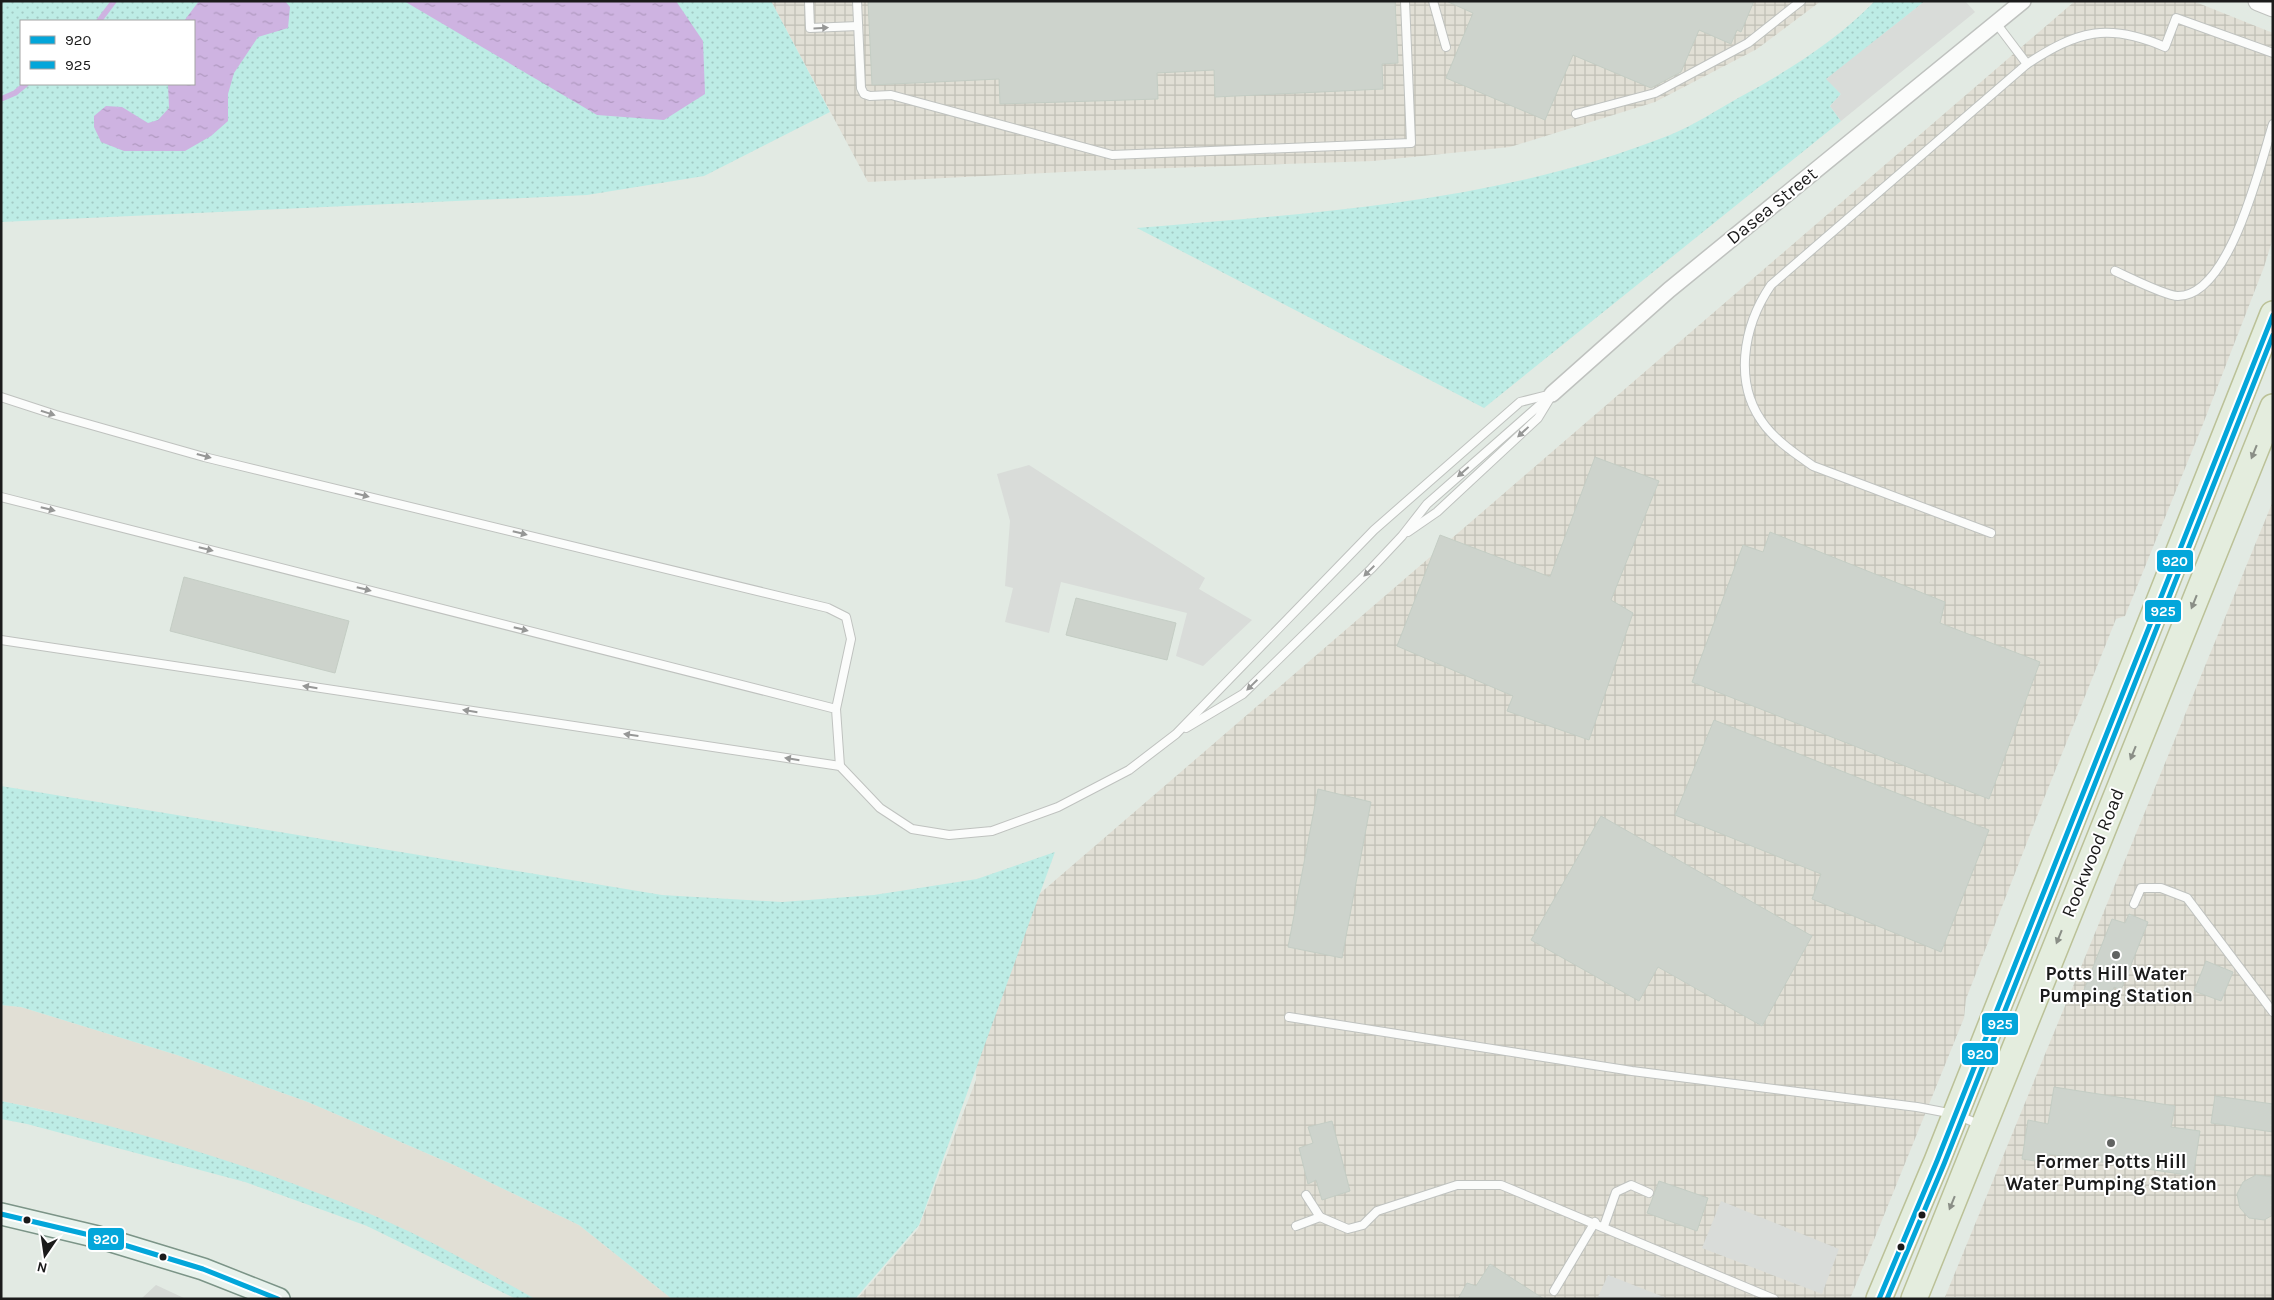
<svg xmlns="http://www.w3.org/2000/svg" width="2274" height="1300" font-family="Karla,sans-serif">
<style>
.residential{fill:#d5d9d5}
.industrial{fill:url(#industrial-grid)}
.railway{fill:#e1dfd5}
.grass{fill:url(#grass-dots);fill-rule:evenodd}
.parking{fill:#d9dcd9}
.water{fill:url(#water-ripples)}
.lines{fill:none;stroke-linecap:round;stroke-linejoin:round}
.stream{stroke:#ceb3e1;stroke-width:5.5}
.building{fill:#cdd3cc;stroke:#c4cdc4}
.service-casing{stroke:#bfc2bf;stroke-width:10}
.minor-casing{stroke:#bfc2bf;stroke-width:18}
.tertiary-casing{stroke:#bfc2bf;stroke-width:21}
.secondary-casing{stroke:#7b9487;stroke-width:24}
.trunk-casing{stroke:#bbc197;stroke-width:28}
.service{stroke:#fbfcfb;stroke-width:8}
.minor{stroke:#fbfcfb;stroke-width:15}
.tertiary{stroke:#fbfcfb;stroke-width:19}
.secondary{stroke:#e8f2ec;stroke-width:21}
.trunk{stroke:#e4edde;stroke-width:25}
.bus-1-casing{stroke:#fff;stroke-width:9}
.bus-2-casing{stroke:#fff;stroke-width:9}
.bus-1{stroke:#03a6da;stroke-width:5}
.bus-2{stroke:#03a6da;stroke-width:5}
.oneway{fill:#969796}
.oneway2{fill:#8a8e86}
.poi-dot{fill:#616361;stroke:#fff;stroke-width:2}
.bus-dot{fill:#1b1b1b;stroke:#fff;stroke-width:2}
.labels{text-anchor:middle;dominant-baseline:central;stroke-width:4;stroke-linejoin:round;paint-order:stroke}
.street-label{font-size:19px;fill:#1b1b1b;stroke:#fff}
.poi-label{font-size:19px;font-weight:bold;fill:#1b1b1b;stroke:#fff}
.line-badge{stroke:#fff;stroke-width:2}
.badge-label{font-size:14px;text-anchor:middle;font-weight:bold;fill:#fff}
</style>
<defs>
<pattern id="industrial-grid" width="8" height="8" patternUnits="userSpaceOnUse" patternTransform="scale(1.25)"><rect width="8" height="8" fill="#e1dfd5"/><path d="M0 4h8M4 0v8" fill="none" stroke="#c0bfb6"/></pattern>
<pattern id="grass-dots" width="8" height="8" patternUnits="userSpaceOnUse" patternTransform="scale(1.25)"><rect width="8" height="8" fill="#bdece5"/><path d="M2 2h.1M6 6h.1" fill="none" stroke="#a2cac4" stroke-width="1.8" stroke-linecap="round"/></pattern>
<pattern id="water-ripples" width="26" height="14" patternUnits="userSpaceOnUse" patternTransform="scale(1.25)"><rect width="26" height="14" fill="#ceb3e1"/><path d="M2 4q2-2 4 0t4 0M15 11q2-2 4 0t4 0" fill="none" stroke="#b099c0"/></pattern>
</defs>
<rect width="100%" height="100%" fill="#e2eae3"/>
<polygon class="residential" points="156,1285 186,1299 141,1299"/>
<g class="industrial">
<polygon points="771,1 1821,1 1757,49 1655,102 1510,147 1373,161 1084,171 868,182"/>
<polygon points="2075,1 2193,1 2273,33 2273,238 2264,267 2203,424 2125,616 2116,619 2043,801 1966,999 1964,1018 1850,1299 857,1299 918,1229 976,1080 979,946"/>
<polygon points="2273,501 2273,1299 1945,1297"/>
</g>
<polygon class="railway" points="1,1005 21,1007 177,1055 308,1102 454,1165 579,1225 672,1299 535,1299 384,1220 277,1178 179,1147 45,1110 1,1101"/>
<g class="grass">
<path d="M1 1H771L830 112 704 176 587 195 1 222ZM21 21H194V84H21Z"/>
<path d="M1875 1H1925L1827 79 1841 94 1830 106 1841 121 1484 408 1137 228C1317 213 1501 202 1670 135 1694 125 1717 110 1740 97 1788 71 1836 41 1875 1Z"/>
<polygon points="1,786 662,895 782,902 874,895 977,879 1055,852 919,1225 855,1299 672,1299 579,1225 454,1165 308,1102 177,1055 21,1007 1,1005"/>
<path d="M1 1101C127 1126 266 1169 384 1220 436 1243 485 1271 535 1299H516L367 1226 245 1182 27 1124 1 1119Z"/>
</g>
<g class="parking">
<polygon points="1925,1 1965,1 1975,12 1841,121 1830,106 1841,94 1826,79"/>
<polygon points="1029,465 1205,578 1199,589 1252,620 1203,666 1176,656 1187,613 1061,582 1049,633 1005,622 1013,588 1005,586 1010,521 997,474"/>
<polygon points="1721,1201 1839,1249 1822,1294 1702,1248"/>
<polygon points="1608,1275 1669,1299 1597,1299"/>
</g>
<g class="water">
<polygon points="199,1 285,1 290,7 288,28 258,37 234,73 228,94 228,121 211,136 185,151 124,151 101,142 94,127 94,116 106,106 122,107 148,123 158,120 169,108 168,84 194,84 194,21 184,21"/>
<polygon points="404,1 676,1 703,41 705,94 664,120 597,115"/>
</g>
<g class="lines">
<g class="stream">
<polyline points="99,21 114,1"/>
<polyline points="1,99 15,93 26,84"/>
</g>
</g>
<g class="building">
<polygon points="868,1 1395,1 1398,63 1382,64 1383,89 1215,97 1214,70 1157,73 1158,99 1000,104 999,79 872,85"/>
<polygon points="1446,1 1754,1 1741,32 1737,30 1731,44 1699,30 1681,72 1651,88 1573,55 1545,120 1446,78 1473,13"/>
<polygon points="1595,457 1659,481 1611,600 1633,613 1589,740 1507,711 1513,696 1397,646 1440,535 1550,577"/>
<polygon points="1770,532 1945,602 1940,623 2040,662 1989,799 1692,682 1743,545 1763,552"/>
<polygon points="184,577 349,621 335,673 170,631"/>
<polygon points="1076,598 1176,623 1167,660 1066,635"/>
<polygon points="1714,720 1989,830 1941,952 1812,899 1821,874 1675,815"/>
<polygon points="1318,789 1371,802 1342,958 1288,947"/>
<polygon points="1601,816 1812,936 1762,1026 1658,967 1639,1001 1531,940"/>
<polygon points="2129,914 2148,922 2121,990 2114,987 2109,1000 2084,990 2112,919 2125,923"/>
<polygon points="2206,961 2233,972 2221,1001 2194,991"/>
<polygon points="2054,1087 2175,1106 2171,1127 2200,1131 2193,1176 2049,1154 2048,1163 2022,1159 2028,1120 2048,1124"/>
<polygon points="2215,1096 2273,1104 2273,1132 2211,1123"/>
<polygon points="1332,1121 1350,1191 1322,1200 1316,1180 1308,1184 1299,1148 1313,1143 1308,1127"/>
<polygon points="2256,1175 2273,1177 2273,1215 2264,1220 2249,1218 2240,1208 2237,1194 2243,1182"/>
<polygon points="1659,1181 1708,1198 1697,1231 1647,1213"/>
<polygon points="1490,1264 1544,1299 1458,1299 1467,1283 1476,1286"/>
</g>
<g class="lines">
<defs>
<g id="service">
<polyline points="809,1 810,28 858,26"/>
<polyline points="857,1 861,88 864,94 870,96 891,95 1112,155 1411,143 1405,1"/>
<polyline points="1433,1 1446,47"/>
<path d="M1996 23 2027 64C2077 31 2108 22 2165 47L2176 18 2273 53"/>
<polyline points="1576,114 1655,93 1748,43 1801,1"/>
<path d="M2115 271C2128 277 2166 296 2178 296 2230 296 2260 165 2273 124"/>
<polyline points="1,397 56,415 204,457 828,608 846,617 851,639 836,709"/>
<polyline points="1,497 836,709 840,766"/>
<polyline points="1408,532 1437,512 1538,418 1549,400"/>
<path d="M1991 533 1813 466C1797 455 1779 443 1766 427 1732 385 1743 326 1771 285L2027 64"/>
<polyline points="1,640 840,766 880,808 912,829 949,835 992,831 1058,807 1129,770 1176,734 1374,530 1520,402 1552,394"/>
<polyline points="1186,728 1243,694 1371,569 1402,536 1427,504 1551,395"/>
<polyline points="2134,904 2141,888 2161,888 2187,898 2273,1012"/>
<polyline points="1289,1017 1632,1071 1917,1107 1954,1114 1981,1125"/>
<polyline points="1306,1195 1320,1217"/>
<polyline points="1296,1226 1320,1217 1348,1229 1363,1225 1377,1211 1457,1185 1501,1185 1774,1299"/>
<polyline points="1604,1226 1616,1192 1631,1185 1649,1193"/>
<polyline points="1554,1291 1595,1222"/>
</g>
<polyline id="minor" points="1552,394 1669,290 2023,1"/>
<polyline id="tertiary" points="2258,1 2273,7"/>
<polyline id="secondary" points="1,1214 98,1237 203,1269 279,1299"/>
<g id="trunk">
<polyline points="1879,1299 1937,1161 2273,314"/>
<polyline points="1914,1299 2273,407"/>
</g>
</defs>
<use href="#service" class="service-casing"/>
<use href="#minor" class="minor-casing"/>
<use href="#tertiary" class="tertiary-casing"/>
<use href="#secondary" class="secondary-casing"/>
<use href="#trunk" class="trunk-casing"/>
<use href="#service" class="service"/>
<use href="#minor" class="minor"/>
<use href="#tertiary" class="tertiary"/>
<use href="#secondary" class="secondary"/>
<use href="#trunk" class="trunk"/>
<defs>
<g id="bus-1">
<polyline points="1,1214 98,1237 203,1269 278,1299"/>
<polyline points="1879,1299 1937,1161 2273,315"/>
</g>
<polyline id="bus-2" points="1887,1299 1944,1164 2273,335"/>
</defs>
<use href="#bus-1" class="bus-1-casing"/>
<use href="#bus-2" class="bus-2-casing"/>
<use href="#bus-1" class="bus-1"/>
<use href="#bus-2" class="bus-2"/>
</g>
<defs><path id="oneway-solid" d="M-6-.8H1V-3.2L6.5 0L1 3.2V.8H-6Z" transform="scale(1.25)"/></defs>
<g class="oneway">
<use href="#oneway-solid" transform="translate(821 28) rotate(-3)"/>
<use href="#oneway-solid" transform="translate(48 413) rotate(18)"/>
<use href="#oneway-solid" transform="translate(1523 432) rotate(137)"/>
<use href="#oneway-solid" transform="translate(204 456) rotate(15)"/>
<use href="#oneway-solid" transform="translate(1463 472) rotate(139)"/>
<use href="#oneway-solid" transform="translate(362 495) rotate(14)"/>
<use href="#oneway-solid" transform="translate(48 509) rotate(14)"/>
<use href="#oneway-solid" transform="translate(520 533) rotate(14)"/>
<use href="#oneway-solid" transform="translate(206 549) rotate(14)"/>
<use href="#oneway-solid" transform="translate(1369 571) rotate(135)"/>
<use href="#oneway-solid" transform="translate(364 589) rotate(14)"/>
<use href="#oneway-solid" transform="translate(521 629) rotate(14)"/>
<use href="#oneway-solid" transform="translate(1252 685) rotate(136)"/>
<use href="#oneway-solid" transform="translate(310 687) rotate(-171)"/>
<use href="#oneway-solid" transform="translate(470 711) rotate(-171)"/>
<use href="#oneway-solid" transform="translate(631 735) rotate(-172)"/>
<use href="#oneway-solid" transform="translate(792 759) rotate(-171)"/>
</g>
<g class="oneway2">
<use href="#oneway-solid" transform="translate(2254 452) rotate(112)"/>
<use href="#oneway-solid" transform="translate(2194 602) rotate(112)"/>
<use href="#oneway-solid" transform="translate(2133 753) rotate(112)"/>
<use href="#oneway-solid" transform="translate(2059 937) rotate(112)"/>
<use href="#oneway-solid" transform="translate(1952 1203) rotate(112)"/>
</g>
<g class="poi-dot">
<circle cx="2116" cy="955" r="5"/>
<circle cx="2111" cy="1143" r="5"/>
</g>
<g class="bus-dot">
<circle cx="1922" cy="1215" r="4.5"/>
<circle cx="27" cy="1220" r="4.5"/>
<circle cx="1901" cy="1247" r="4.5"/>
<circle cx="163" cy="1257" r="4.5"/>
</g>
<g class="labels">
<g class="street-label">
<text transform="translate(1772 206) rotate(-39)">Dasea Street</text>
<text transform="translate(2093 853) rotate(-68)">Rookwood Road</text>
</g>
<g class="poi-label">
<text x="2116" y="974">Potts Hill Water<tspan x="2116" dy="22">Pumping Station</tspan></text>
<text x="2111" y="1162">Former Potts Hill<tspan x="2111" dy="22">Water Pumping Station</tspan></text>
</g>
</g>
<g class="line-badge">
<rect x="2156" y="549" width="38" height="24" rx="5" fill="#03a6da"/>
<rect x="2144" y="599" width="38" height="24" rx="5" fill="#03a6da"/>
<rect x="1981" y="1012" width="38" height="24" rx="5" fill="#03a6da"/>
<rect x="1961" y="1042" width="38" height="24" rx="5" fill="#03a6da"/>
<rect x="87" y="1227" width="38" height="24" rx="5" fill="#03a6da"/>
</g>
<g class="badge-label">
<text x="2175" y="566">920</text>
<text x="2163" y="616">925</text>
<text x="2000" y="1029">925</text>
<text x="1980" y="1059">920</text>
<text x="106" y="1244">920</text>
</g>
<rect width="2274" height="1300" fill="none" stroke="#1b1b1b" stroke-width="5"/>
<rect x="20" y="20" width="175" height="65" fill="#ffffff" stroke="#a4a4a4"/>
<rect x="30" y="36" width="25" height="8" fill="#03a6da" stroke="#a4a4a4"/>
<text x="65" y="45" font-size="15" fill="#1b1b1b">920</text>
<rect x="30" y="61" width="25" height="8" fill="#03a6da" stroke="#a4a4a4"/>
<text x="65" y="70" font-size="15" fill="#1b1b1b">925</text>
<g transform="translate(45 1255) rotate(193)" stroke="#ffffff" stroke-width="4" paint-order="stroke">
<path d="M0-4L9 19L0 12L-9 19Z" fill="#1b1b1b"/>
<text y="-8" font-size="14" font-weight="bold" text-anchor="middle" fill="#1b1b1b">N</text>
</g>
</svg>
